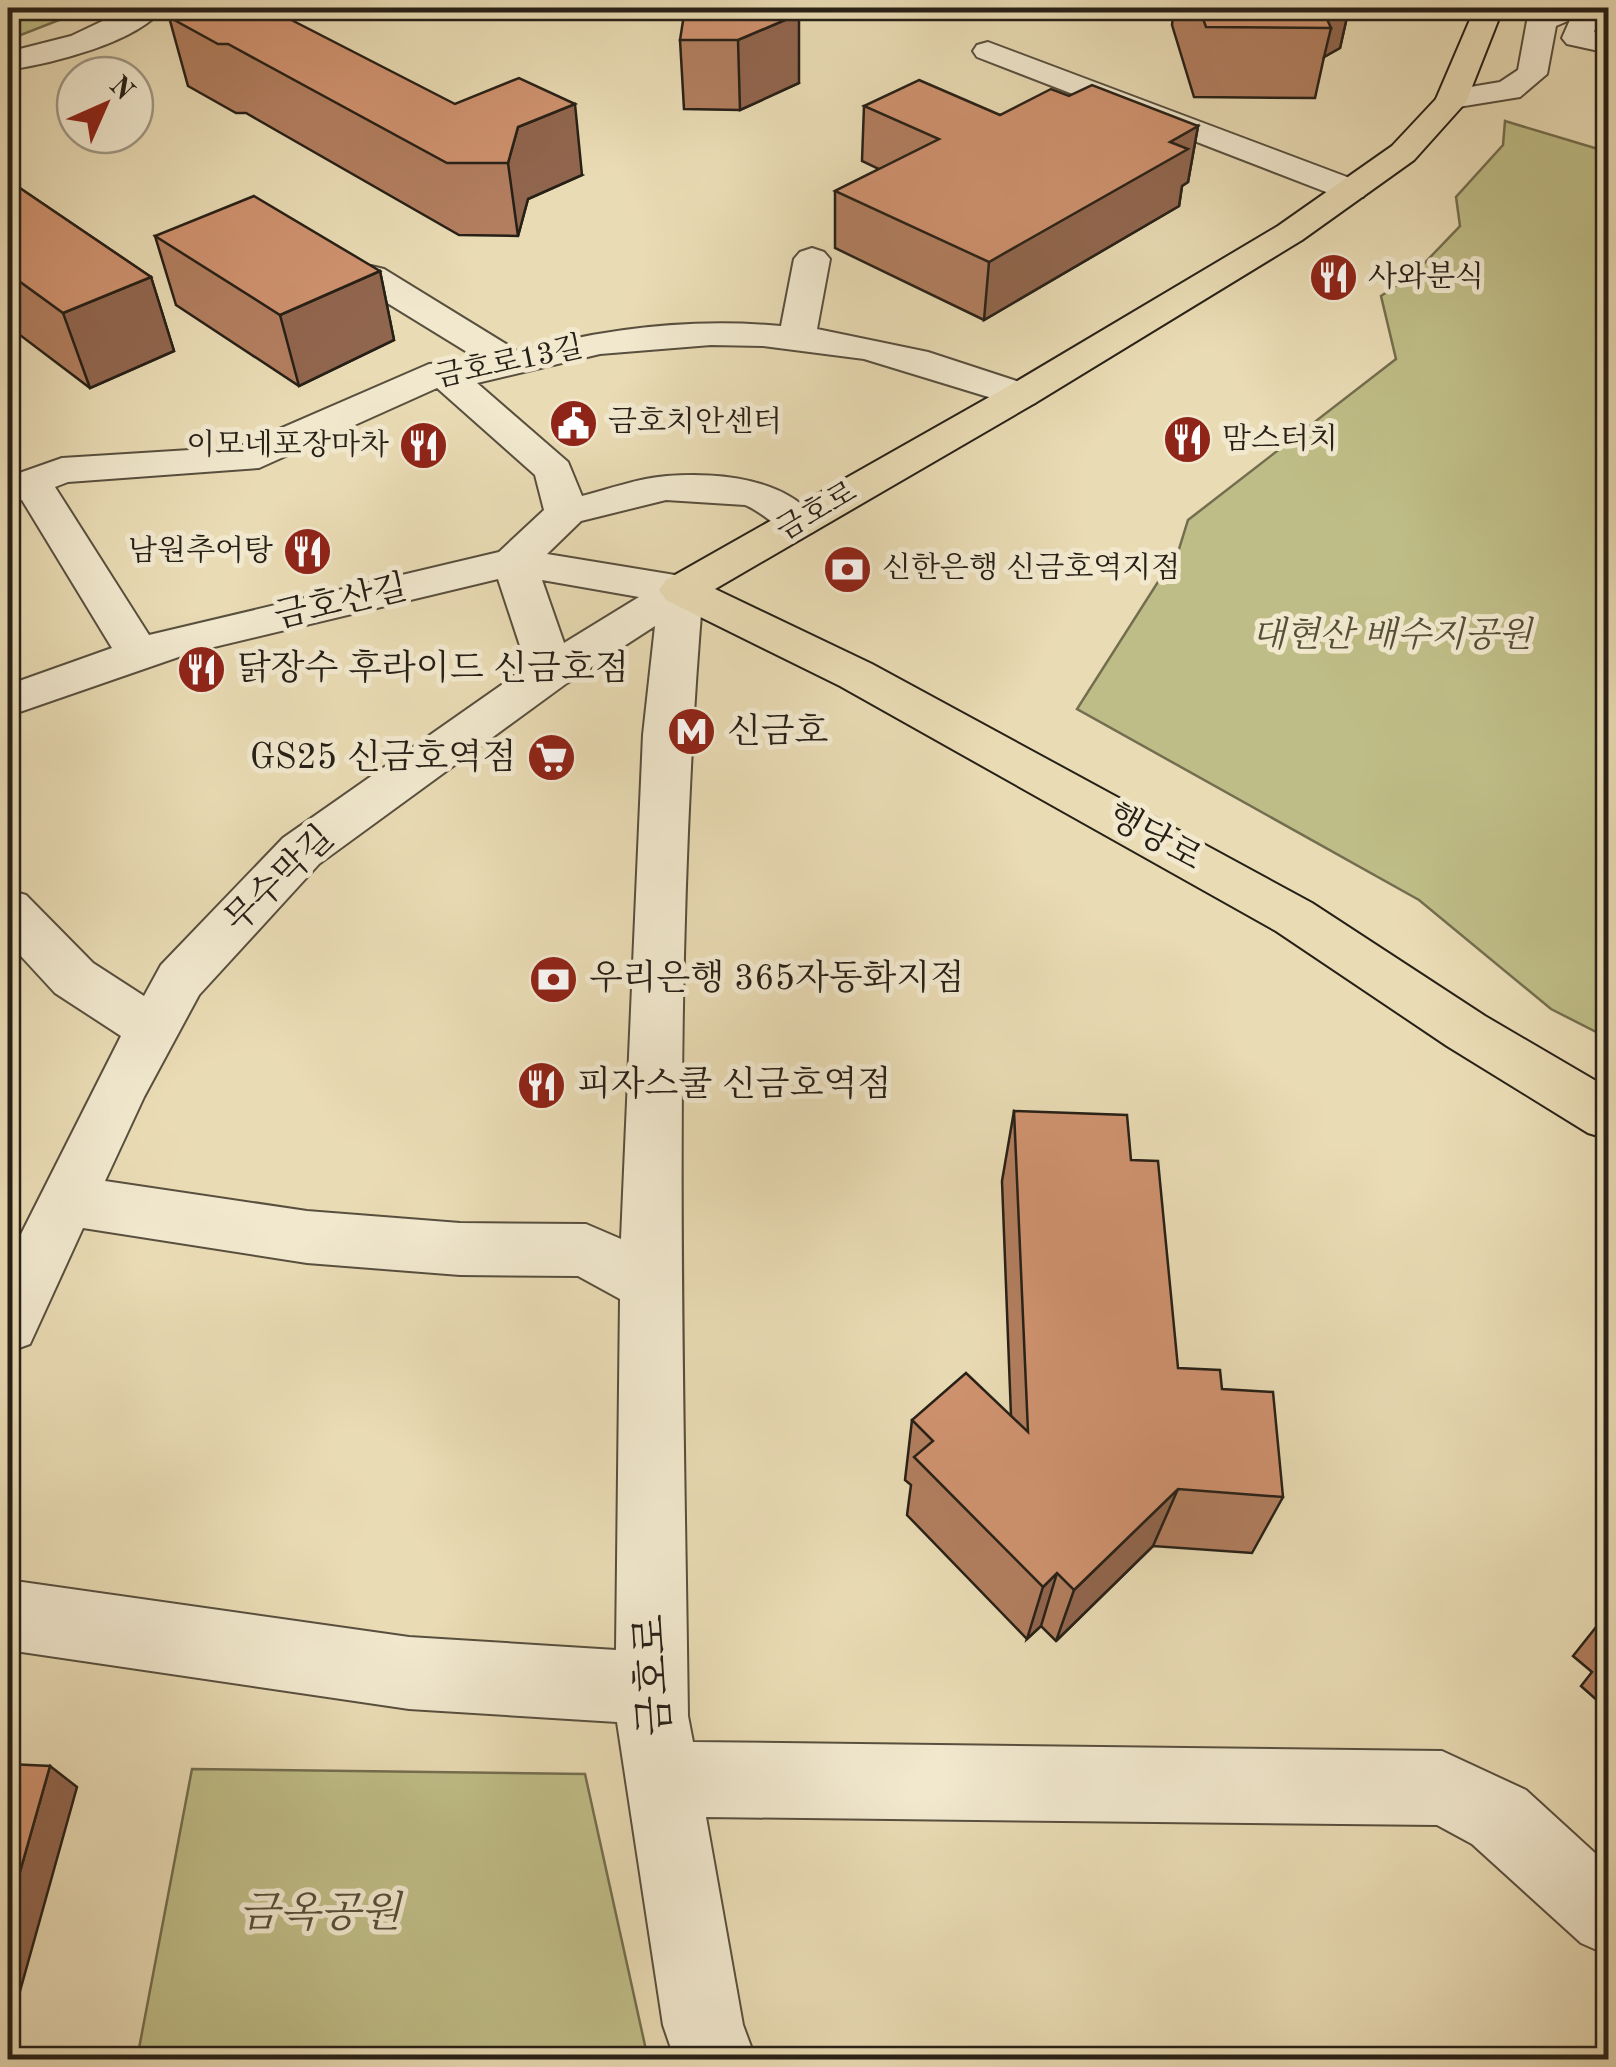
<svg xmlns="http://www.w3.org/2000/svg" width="1616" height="2067" font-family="'Old Standard TT','Noto Serif KR',serif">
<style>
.green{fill:#bfbd87;stroke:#736e4f;stroke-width:2.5}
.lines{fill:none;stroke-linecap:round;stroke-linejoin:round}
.minor-casing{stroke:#584f3e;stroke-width:4}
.major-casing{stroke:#272017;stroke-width:4}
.minor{fill:#f1e8ce;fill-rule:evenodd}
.major{fill:#e9dbb4;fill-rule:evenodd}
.wall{fill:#b27e5f;stroke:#272017;stroke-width:2.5}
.shaded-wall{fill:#91664e;stroke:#272017;stroke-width:2.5}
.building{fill:#cf926f;stroke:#272017;stroke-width:2.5}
.labels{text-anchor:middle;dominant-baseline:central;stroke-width:10;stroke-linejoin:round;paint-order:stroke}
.far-poi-label{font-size:30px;fill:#272017;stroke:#f1e8ce;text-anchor:start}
.far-street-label{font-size:30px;fill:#272017;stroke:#f1e8ce}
.street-label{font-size:35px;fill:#272017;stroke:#f1e8ce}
.park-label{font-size:35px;font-style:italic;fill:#554f39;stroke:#f1e8ce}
.poi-label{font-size:35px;fill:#272017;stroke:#f1e8ce;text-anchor:start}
.near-street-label{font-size:42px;fill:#272017;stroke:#f1e8ce}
.near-park-label{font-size:42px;font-style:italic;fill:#554f39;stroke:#f1e8ce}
</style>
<rect width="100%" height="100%" fill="#e9dbb4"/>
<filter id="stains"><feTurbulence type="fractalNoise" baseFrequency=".002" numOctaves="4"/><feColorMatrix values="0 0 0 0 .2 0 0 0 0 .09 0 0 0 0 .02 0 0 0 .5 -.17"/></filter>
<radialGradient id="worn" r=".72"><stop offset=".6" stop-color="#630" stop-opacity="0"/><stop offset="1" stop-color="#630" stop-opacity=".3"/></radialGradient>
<g class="green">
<polygon points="55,8 90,8 8,40 8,18"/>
<polygon points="1505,121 1608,152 1608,1038 1551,1009 1419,900 1077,709 1179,549 1188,520 1396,359 1381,296 1416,272 1460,226 1456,197 1503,145"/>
<polygon points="192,1769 585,1774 648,2059 137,2059"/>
</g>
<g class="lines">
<defs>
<g id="minor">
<polygon points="8,8 52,8 48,14 8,21"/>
<path d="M130 8H163C137 43 49 64 8 70V52L71 36Z"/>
<polygon points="1439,8 1496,8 1501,14 1497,20 1487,23 1443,14"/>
<polygon points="1550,8 1603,8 1594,32 1608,35 1608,53 1567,44 1562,38 1570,20 1556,26 1547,74 1520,97 1452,108 1441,106 1436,99 1441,92 1500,82 1518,70 1527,21 1532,15"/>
<polygon points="988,42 1363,183 1368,190 1363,197 1339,197 977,57 973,51 977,45"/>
<path d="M812 248 824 252 830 259 817 329 928 352 1035 387 1040 395 1035 403 1021 407 864 359 763 346 711 345 600 354 477 383 568 462 582 496C609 489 639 478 667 476 718 472 788 478 819 523L813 532C781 540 772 516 745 505L666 500 581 521 547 554 681 576 696 580 703 590C671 965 683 1341 688 1716L693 1742 1442 1751 1526 1790 1608 1865V1955L1581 1943 1472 1844 1437 1825 706 1817 743 2025 756 2060H675L663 2025 617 1722 409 1709 8 1650V1580L409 1637 616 1650 620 1299 578 1276 460 1275 307 1263 83 1228 30 1344 8 1352V1260L121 1036 55 993 8 942V890L26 895 93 963 144 996 161 965 283 838 527 667 498 579 193 652 8 716V685L112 648 22 500 8 503V477L62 458 238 447 429 364 480 360 358 285 353 277 358 269 371 266 384 269 519 352C604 328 692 318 781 326L794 259 800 252ZM437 388 535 475 544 510 499 552 149 635 55 487 68 482 259 468ZM542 580 639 597 564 643ZM655 626 643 735 621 1239 586 1224 460 1223 307 1211 105 1181 144 1097 199 995 319 864 567 683Z"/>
</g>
<polygon id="major" points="1475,8 1503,8 1466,102 1414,160 1302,240 1035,403 715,589 872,664 1312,903 1485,1016 1608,1088 1608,1139 1588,1133 1447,1046 1276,931 840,686 666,600 659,590 666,580 1007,387 1278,226 1392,146 1436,99"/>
</defs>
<use href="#minor" class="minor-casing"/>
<use href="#major" class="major-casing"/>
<use href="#minor" class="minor"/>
<use href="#major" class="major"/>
</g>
<g class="wall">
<polygon points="783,8 799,83 740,110 684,109 680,40"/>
<polygon points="1174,8 1349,8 1340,48 1324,57 1315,98 1194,97 1172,25"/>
<polygon points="169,17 582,175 528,199 518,236 459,235 246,113 236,113 188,86"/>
<polygon points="1069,96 1198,126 1188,182 1182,186 1179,206 984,320 835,248 835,191 879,169 862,161 864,106 1000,115"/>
<polygon points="8,180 151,277 174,351 90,388 8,326"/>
<polygon points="155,236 380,271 394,340 299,386 176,305"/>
<polygon points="1014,1111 1131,1160 1178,1368 1222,1389 1283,1497 1252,1553 1153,1546 1056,1641 1041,1626 1027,1639 907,1515 911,1485 905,1480 912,1420 1011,1416 1002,1181"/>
<polygon points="1608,1612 1608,1710 1581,1686 1592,1672 1573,1656"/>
</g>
<g class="shaded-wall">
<polygon points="1316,8 1349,8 1340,48 1324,57 1331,28"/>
<polygon points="799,14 799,83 740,110 738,40"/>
<polygon points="575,104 582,175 528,199 518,236 508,163 518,127"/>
<polygon points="1198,126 1188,182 1182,186 1179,206 984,320 989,262 1170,142"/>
<polygon points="380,271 394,340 299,386 280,315"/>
<polygon points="151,277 174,351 90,388 63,313"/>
<polygon points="1178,1489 1153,1546 1056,1641 1074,1590"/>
<polygon points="1057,1573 1041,1626 1027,1639 1043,1587"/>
<polygon points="50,1766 77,1787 8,2034 8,1914"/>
</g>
<g class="building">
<polygon points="198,8 268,8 455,104 519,78 575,104 518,127 508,163 447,163 228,44 218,44 169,17"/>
<polygon points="685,8 783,8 799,14 738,40 680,40"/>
<polygon points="1199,8 1322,8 1331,28 1206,27"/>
<polygon points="919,80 1000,115 1051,89 1069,96 1092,85 1198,126 1170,142 1188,149 989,262 835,191 939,139 864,106"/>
<polygon points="8,180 151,277 63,313 8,273"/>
<polygon points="254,196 380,271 280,315 155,236"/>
<polygon points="1014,1111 1127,1115 1131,1160 1158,1161 1178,1368 1220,1370 1222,1389 1273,1392 1283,1497 1178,1489 1074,1590 1057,1573 1043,1587 914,1457 933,1441 912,1420 966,1373 1028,1432"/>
<polygon points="8,1764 50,1766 8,1914"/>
</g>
<defs>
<symbol id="restaurant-disc" viewBox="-11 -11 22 22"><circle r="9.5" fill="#8f2418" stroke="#f1e8ce"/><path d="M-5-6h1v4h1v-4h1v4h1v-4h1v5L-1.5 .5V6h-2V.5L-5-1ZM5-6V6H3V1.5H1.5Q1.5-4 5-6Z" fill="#fff"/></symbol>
<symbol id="civic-disc" viewBox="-11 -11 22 22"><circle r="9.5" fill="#8f2418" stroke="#f1e8ce"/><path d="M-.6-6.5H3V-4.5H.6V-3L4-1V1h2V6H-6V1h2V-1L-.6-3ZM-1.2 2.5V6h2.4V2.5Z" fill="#fff"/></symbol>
<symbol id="bank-disc" viewBox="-11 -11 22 22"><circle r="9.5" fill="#8f2418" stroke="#f1e8ce"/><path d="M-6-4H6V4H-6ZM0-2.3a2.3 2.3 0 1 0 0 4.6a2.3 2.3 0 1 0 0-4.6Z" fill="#fff"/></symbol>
<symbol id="metro-disc" viewBox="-11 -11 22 22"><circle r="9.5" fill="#8f2418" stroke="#f1e8ce"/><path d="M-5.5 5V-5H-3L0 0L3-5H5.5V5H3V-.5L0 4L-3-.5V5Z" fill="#fff"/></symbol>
<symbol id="supermarket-disc" viewBox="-11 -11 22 22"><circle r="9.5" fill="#8f2418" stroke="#f1e8ce"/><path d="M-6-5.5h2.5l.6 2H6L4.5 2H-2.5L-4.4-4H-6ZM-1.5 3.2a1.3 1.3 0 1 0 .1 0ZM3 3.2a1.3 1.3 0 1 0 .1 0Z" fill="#fff"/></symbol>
</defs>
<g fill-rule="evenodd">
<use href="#restaurant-disc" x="1306" y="250" width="55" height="55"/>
<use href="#civic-disc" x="546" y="396" width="55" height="55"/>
<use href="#restaurant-disc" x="1160" y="412" width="55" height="55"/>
<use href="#restaurant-disc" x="396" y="418" width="55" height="55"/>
<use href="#restaurant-disc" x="280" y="524" width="55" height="55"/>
<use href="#bank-disc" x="820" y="542" width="55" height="55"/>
<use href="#restaurant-disc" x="174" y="642" width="55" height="55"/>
<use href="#metro-disc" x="664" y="704" width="55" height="55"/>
<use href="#supermarket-disc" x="524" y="730" width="55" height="55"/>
<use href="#bank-disc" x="526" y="952" width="55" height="55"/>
<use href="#restaurant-disc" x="514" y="1058" width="55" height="55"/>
</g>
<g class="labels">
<g class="far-poi-label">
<text x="1368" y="278">사와분식</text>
<text x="608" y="423">금호치안센터</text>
<text x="1222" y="440">맘스터치</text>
<text x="389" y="446" text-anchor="end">이모네포장마차</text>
<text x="273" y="552" text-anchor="end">남원추어탕</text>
<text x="882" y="569">신한은행 신금호역지점</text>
</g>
<g class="far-street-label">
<text transform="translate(509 363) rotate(-12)">금호로13길</text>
<text transform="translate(817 512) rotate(-30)">금호로</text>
</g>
<g class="street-label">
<text transform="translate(341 603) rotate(-13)">금호산길</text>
<text transform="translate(1154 838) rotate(29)">행당로</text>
<text transform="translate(280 880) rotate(-44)">무수막길</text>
</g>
<g class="park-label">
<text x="1392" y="636">대현산 배수지공원</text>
</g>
<g class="poi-label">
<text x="237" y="669">닭장수 후라이드 신금호점</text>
<text x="727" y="732">신금호</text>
<text x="516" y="758" text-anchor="end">GS25 신금호역점</text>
<text x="589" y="979">우리은행 365자동화지점</text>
<text x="577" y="1085">피자스쿨 신금호역점</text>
</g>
<g class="near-street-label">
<text transform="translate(655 1675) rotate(-93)">금호로</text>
</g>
<g class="near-park-label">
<text x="320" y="1915">금옥공원</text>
</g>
</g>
<rect width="1616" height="2067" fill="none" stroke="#e9dbb4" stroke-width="40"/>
<rect x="10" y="10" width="1596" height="2047" fill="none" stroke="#272017" stroke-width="5"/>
<rect x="20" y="20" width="1576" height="2027" fill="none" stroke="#272017" stroke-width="2.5"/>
<g transform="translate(105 105) rotate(45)"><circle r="48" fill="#f1e8ce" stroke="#a09885" stroke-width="2.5"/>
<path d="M0-8L18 38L0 25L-18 38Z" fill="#8f2418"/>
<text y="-15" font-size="28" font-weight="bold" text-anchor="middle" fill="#272017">N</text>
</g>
<rect width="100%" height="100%" filter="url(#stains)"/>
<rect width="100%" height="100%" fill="url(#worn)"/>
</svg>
